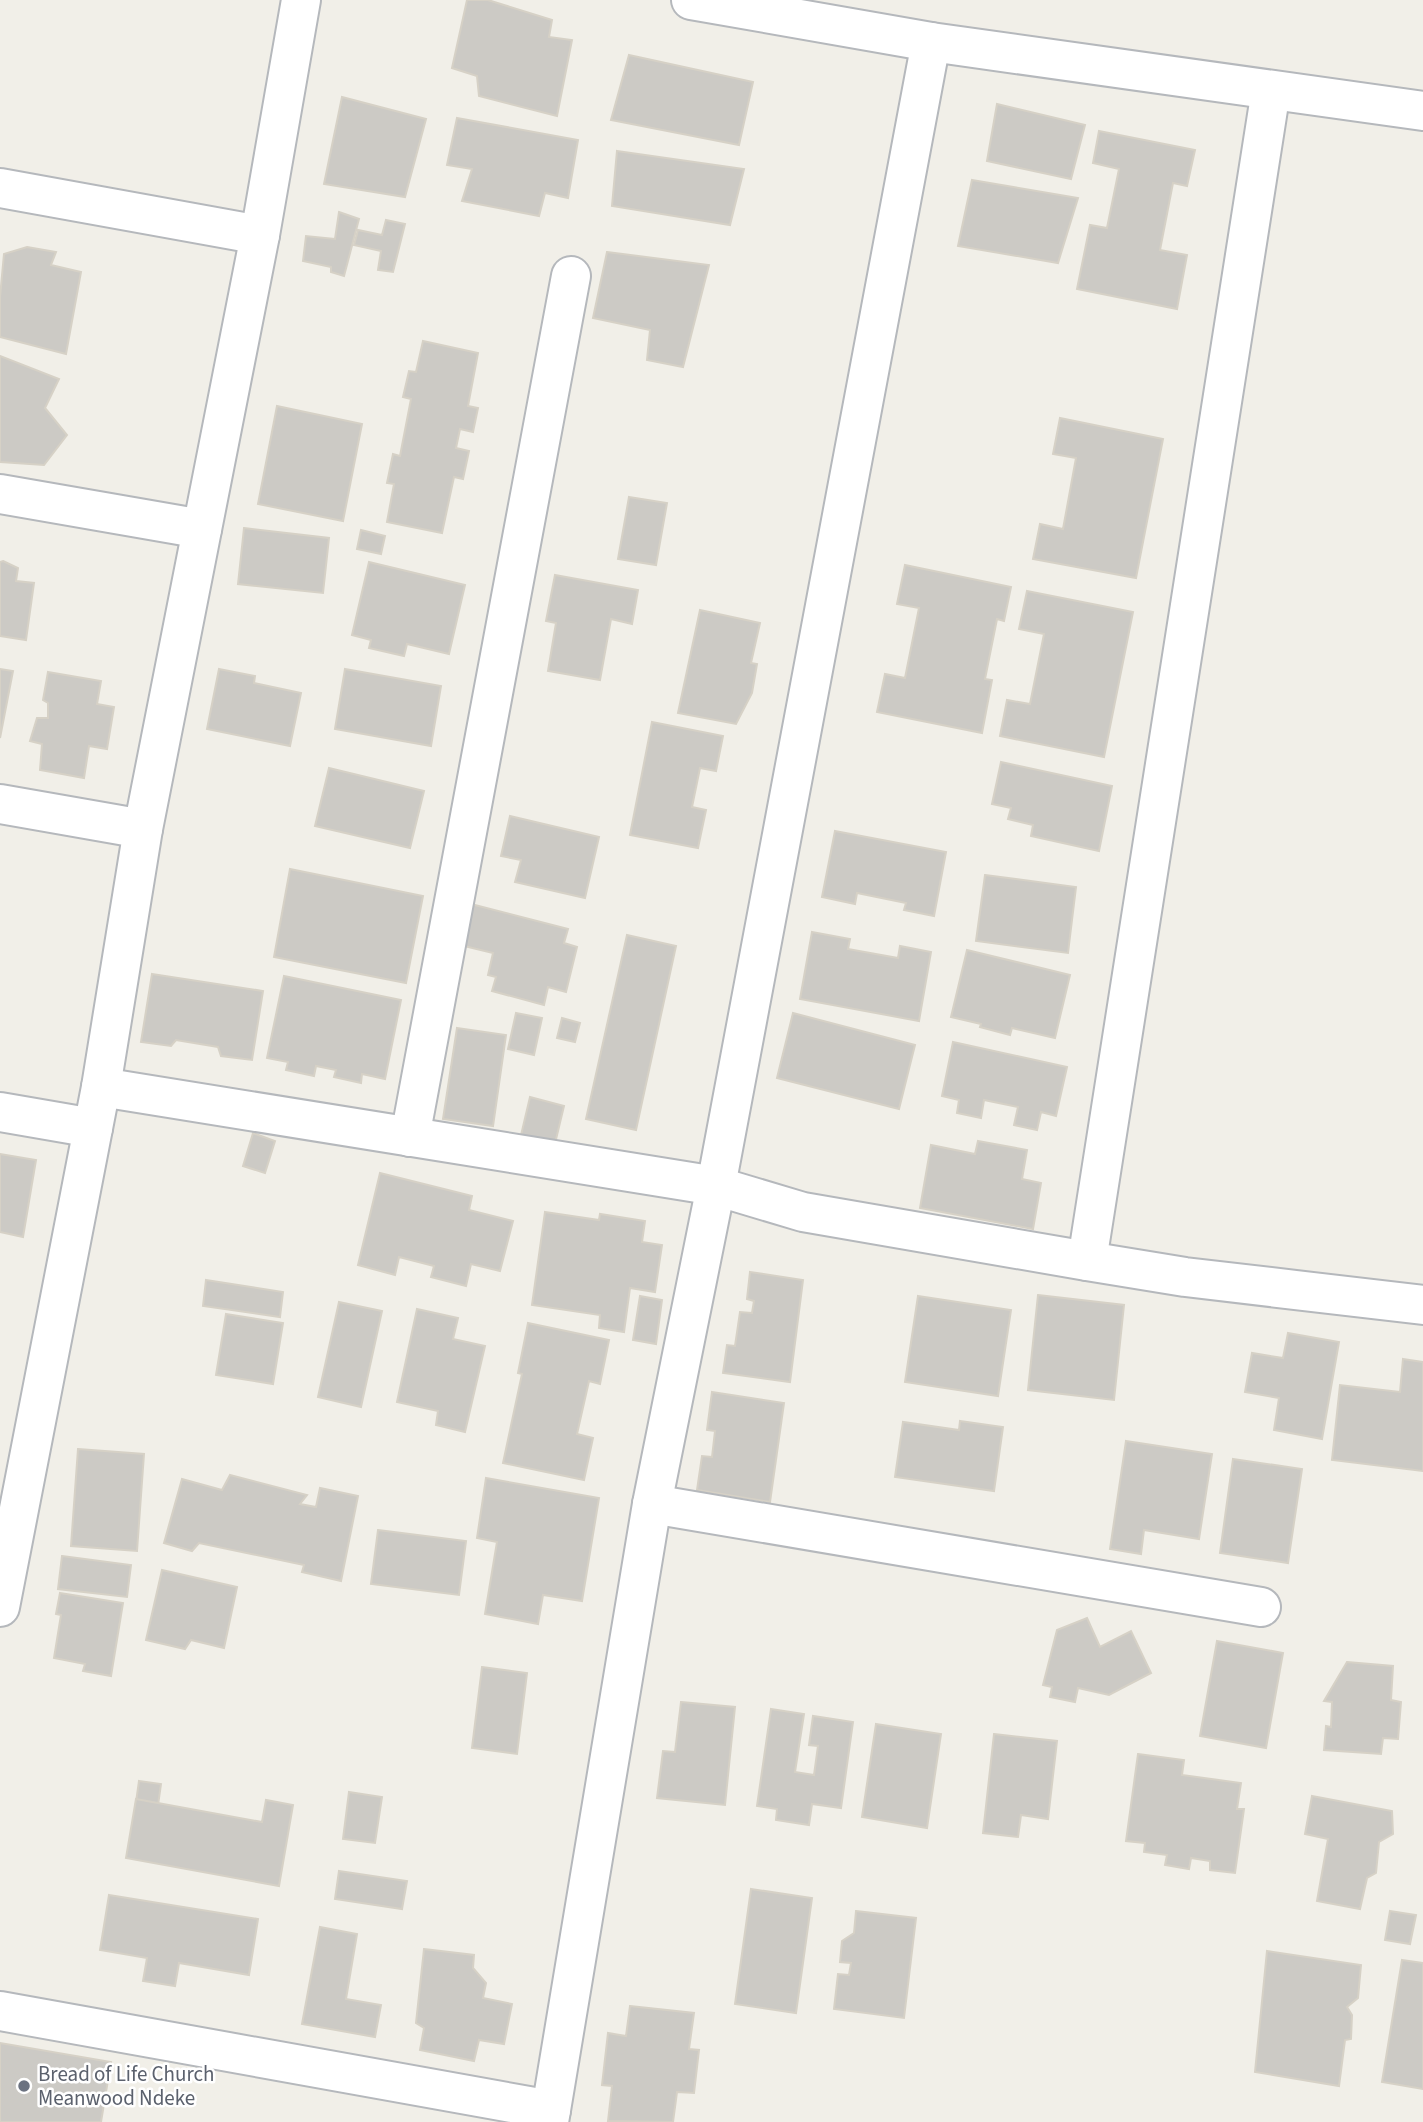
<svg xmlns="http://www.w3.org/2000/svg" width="1423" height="2122" font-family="'Source Sans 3',sans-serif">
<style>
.building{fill:#cccac5;stroke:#d6d1c6;stroke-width:2}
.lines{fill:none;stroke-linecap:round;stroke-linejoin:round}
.minor-casing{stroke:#b5b8bc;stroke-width:42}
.minor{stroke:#fff;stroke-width:38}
.worship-dot{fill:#6b7280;stroke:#fff;stroke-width:2.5}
.labels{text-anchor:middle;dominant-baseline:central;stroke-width:5;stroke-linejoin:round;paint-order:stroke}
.worship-label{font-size:21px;fill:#5b616d;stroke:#fff;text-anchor:start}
</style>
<rect width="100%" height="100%" fill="#f1efe8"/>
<g class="building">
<polygon points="467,0 488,0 552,20 549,37 572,40 557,116 479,96 477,76 452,68"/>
<polygon points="629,55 753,82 739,145 611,120"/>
<polygon points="342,97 426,119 405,197 324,184"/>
<polygon points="997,104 1085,125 1071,179 987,161"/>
<polygon points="457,118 578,140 568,198 545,193 539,216 462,201 472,169 447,165"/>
<polygon points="1099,131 1195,150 1187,186 1173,183 1160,250 1187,255 1177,309 1077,289 1090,225 1107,228 1119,169 1093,163"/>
<polygon points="617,151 744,169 730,225 612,206"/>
<polygon points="972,180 1078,198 1058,263 958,246"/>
<polygon points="339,212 359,219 344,276 331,272 331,267 303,261 306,236 335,239"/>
<polygon points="386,220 405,224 393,272 378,270 381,251 354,245 358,230 382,235"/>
<polygon points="27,247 56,252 51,265 81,272 66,354 0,337 0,297 4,254"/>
<polygon points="607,252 709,265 683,367 647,360 650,330 593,318"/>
<polygon points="423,341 478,353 468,406 478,408 473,432 460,429 456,448 469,451 463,479 454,477 442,533 387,522 394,484 387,483 393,454 400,456 411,399 403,397 409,371 416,372"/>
<polygon points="0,356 59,379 45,408 67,435 44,465 0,462"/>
<polygon points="277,406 362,424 343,521 258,504"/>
<polygon points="1060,418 1163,439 1136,578 1033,559 1040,524 1063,529 1076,458 1053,454"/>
<polygon points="629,497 667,503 656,565 618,559"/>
<polygon points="244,528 329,538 323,593 238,584"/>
<polygon points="361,530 385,536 381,554 357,549"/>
<polygon points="3,561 18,568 16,581 34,583 26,640 0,636 0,562"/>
<polygon points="369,562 465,585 449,654 407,644 404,656 369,648 371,640 352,635"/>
<polygon points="905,565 1011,587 1004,621 997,619 985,679 992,680 982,733 877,712 885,674 905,678 919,608 897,604"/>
<polygon points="555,575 638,590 632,624 611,619 600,680 548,671 556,623 546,621"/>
<polygon points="1027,591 1133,612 1104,757 1000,736 1007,700 1030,704 1044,634 1019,629"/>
<polygon points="700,610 760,623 751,663 757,664 752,693 736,724 678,713"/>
<polygon points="0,669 13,671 0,738"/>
<polygon points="219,669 255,676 254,683 301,693 290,746 207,729"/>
<polygon points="345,669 441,686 431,746 335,729"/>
<polygon points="48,672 101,681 97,704 114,707 107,749 89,746 84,778 40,770 42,744 30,741 37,718 48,718 48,703 43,700"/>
<polygon points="652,722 723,736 716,771 700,768 692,807 706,810 698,848 630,835"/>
<polygon points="1001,762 1112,786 1099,851 1031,836 1033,825 1008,819 1011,808 992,804"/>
<polygon points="329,768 424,791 410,848 315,826"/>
<polygon points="510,816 599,837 585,898 515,882 521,860 501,856"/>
<polygon points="835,831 946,852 934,916 904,910 906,903 857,893 855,904 822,897"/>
<polygon points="290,869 423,896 406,983 274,957"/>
<polygon points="985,875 1076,887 1068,953 976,941"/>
<polygon points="471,904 568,929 564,943 577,947 566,992 548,987 544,1005 492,991 496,977 488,975 493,953 460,945"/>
<polygon points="812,932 850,939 848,949 898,958 900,946 931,952 919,1021 800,999"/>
<polygon points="627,935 676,946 636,1130 586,1119"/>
<polygon points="967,950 1070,975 1055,1038 1012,1028 1010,1035 980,1027 981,1024 951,1017"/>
<polygon points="152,974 263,991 252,1060 221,1056 218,1047 176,1040 171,1046 141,1042"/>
<polygon points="284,976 401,1000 385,1079 362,1074 361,1083 334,1077 336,1070 316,1066 314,1076 286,1070 288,1062 267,1058"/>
<polygon points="516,1013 542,1018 534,1055 508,1049"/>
<polygon points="793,1013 915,1045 899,1109 777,1078"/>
<polygon points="562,1018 580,1023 575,1042 557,1038"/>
<polygon points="457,1028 506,1035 493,1126 443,1119"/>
<polygon points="953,1042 1067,1067 1056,1116 1041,1112 1037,1130 1014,1125 1018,1107 984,1100 981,1118 957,1113 959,1100 942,1096"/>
<polygon points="530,1097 564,1106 552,1156 518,1148"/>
<polygon points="253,1133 275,1141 265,1173 243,1166"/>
<polygon points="978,1141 1027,1150 1022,1179 1041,1183 1033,1229 920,1208 931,1145 975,1154"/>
<polygon points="0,1154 36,1160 23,1237 0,1232"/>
<polygon points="380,1173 472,1196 469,1210 513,1221 500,1271 471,1264 466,1286 431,1277 434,1266 399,1257 395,1275 358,1265"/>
<polygon points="545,1212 599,1220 600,1214 645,1221 642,1242 662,1245 655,1292 630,1288 624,1332 599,1328 600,1315 532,1305"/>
<polygon points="750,1272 803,1280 790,1382 723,1373 727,1345 735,1346 740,1312 752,1313 754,1301 747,1299"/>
<polygon points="206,1280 283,1292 280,1317 203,1306"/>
<polygon points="1038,1295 1124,1305 1114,1400 1028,1390"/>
<polygon points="640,1296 662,1300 656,1344 633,1340"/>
<polygon points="918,1296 1011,1310 998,1396 905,1382"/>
<polygon points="339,1302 382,1311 361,1407 318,1397"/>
<polygon points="417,1309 458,1318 453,1339 485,1346 465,1432 436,1425 438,1411 397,1402"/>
<polygon points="226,1314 283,1323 273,1384 216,1375"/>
<polygon points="528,1323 609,1340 600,1384 589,1381 577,1434 593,1438 584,1480 503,1463 522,1374 518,1373"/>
<polygon points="1288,1333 1339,1342 1322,1439 1274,1430 1279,1398 1245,1392 1252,1353 1283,1358"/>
<polygon points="1403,1359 1423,1362 1423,1471 1332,1460 1340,1385 1400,1392"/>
<polygon points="712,1392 784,1403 770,1502 697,1490 702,1456 712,1457 715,1431 707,1430"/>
<polygon points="960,1421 1003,1427 994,1491 895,1477 903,1422 959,1430"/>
<polygon points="1126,1441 1212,1454 1199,1539 1144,1530 1141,1554 1110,1549"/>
<polygon points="78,1449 144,1454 137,1551 71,1546"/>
<polygon points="1233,1459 1302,1469 1288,1563 1220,1553"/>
<polygon points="230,1475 307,1495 300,1504 316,1507 320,1488 358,1496 341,1581 302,1572 304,1565 199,1543 192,1551 164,1543 182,1479 222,1490"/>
<polygon points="486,1478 599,1498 582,1601 543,1595 538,1624 485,1614 497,1542 477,1538"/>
<polygon points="378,1530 466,1541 459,1595 371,1584"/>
<polygon points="62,1556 131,1565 127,1597 58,1589"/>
<polygon points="162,1570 237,1587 224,1648 191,1640 185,1649 146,1640"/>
<polygon points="60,1593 123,1603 111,1676 83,1671 85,1664 54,1658 61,1615 56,1614"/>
<polygon points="1087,1618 1100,1647 1131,1631 1151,1673 1109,1695 1078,1688 1075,1702 1050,1697 1052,1687 1043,1685 1057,1630"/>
<polygon points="1217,1641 1283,1653 1266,1748 1200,1736"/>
<polygon points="1347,1662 1393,1666 1391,1700 1401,1702 1398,1739 1383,1738 1381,1754 1324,1750 1326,1726 1331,1727 1332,1702 1324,1701"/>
<polygon points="482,1667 527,1673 517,1754 472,1748"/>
<polygon points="681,1702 735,1707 725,1805 657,1798 663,1751 675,1752"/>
<polygon points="771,1709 804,1714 795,1772 814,1775 818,1746 809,1745 813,1716 853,1722 841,1808 812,1804 809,1825 776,1820 777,1809 757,1806"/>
<polygon points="876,1724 941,1734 927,1828 862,1817"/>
<polygon points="994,1734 1057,1741 1048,1819 1021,1815 1018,1837 983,1833"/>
<polygon points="1138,1754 1184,1760 1182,1775 1241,1783 1237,1809 1244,1809 1235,1873 1210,1870 1210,1861 1191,1858 1189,1869 1165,1865 1167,1855 1144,1852 1145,1843 1126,1841"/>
<polygon points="139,1781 161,1784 153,1840 151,1841 131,1838"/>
<polygon points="349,1792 382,1797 375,1843 343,1839"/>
<polygon points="1312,1796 1392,1811 1393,1834 1379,1842 1376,1873 1367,1878 1360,1909 1317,1901 1328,1839 1305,1834"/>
<polygon points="136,1799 262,1822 266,1800 293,1805 279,1886 126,1858"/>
<polygon points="339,1871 407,1881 402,1909 335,1899"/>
<polygon points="751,1889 812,1898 796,2013 735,2004"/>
<polygon points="109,1895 258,1919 249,1975 179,1963 175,1986 143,1981 147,1958 100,1950"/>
<polygon points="856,1911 916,1918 904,2018 834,2009 838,1974 849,1975 851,1963 840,1962 842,1941 854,1933"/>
<polygon points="1390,1911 1416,1915 1410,1944 1385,1940"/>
<polygon points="320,1927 357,1934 346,1999 381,2005 375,2037 302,2024"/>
<polygon points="424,1949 474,1955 473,1968 486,1983 483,1998 512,2004 504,2044 479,2040 474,2061 420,2050 424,2028 416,2023"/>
<polygon points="1267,1951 1361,1965 1358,1998 1347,2007 1352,2015 1351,2039 1345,2040 1339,2086 1255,2072"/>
<polygon points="1402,1960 1423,1963 1423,2089 1382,2082"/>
<polygon points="630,2006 694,2013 689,2049 699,2050 694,2093 677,2092 673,2122 608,2121 612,2086 602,2085 608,2033 626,2036"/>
<polygon points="0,2043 111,2062 101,2122 0,2122"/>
</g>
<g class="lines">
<defs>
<g id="minor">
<polyline points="691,0 931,42 1423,111"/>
<polyline points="0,188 260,235"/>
<polyline points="0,494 202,529"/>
<polyline points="0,804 143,829"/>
<polyline points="101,1087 716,1186 803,1212 1087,1261 1185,1277 1423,1305"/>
<polyline points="0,1112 93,1128"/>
<polyline points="410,1137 571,276"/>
<polyline points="1087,1261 1271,90"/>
<polyline points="652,1504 1261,1607"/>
<polyline points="0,1607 101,1087 143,829 260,235 301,0"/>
<polyline points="0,2011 551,2110"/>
<polyline points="549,2122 652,1504 716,1186 931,42"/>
</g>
</defs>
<use href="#minor" class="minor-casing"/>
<use href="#minor" class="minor"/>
</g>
<circle class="worship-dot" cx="24" cy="2086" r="7"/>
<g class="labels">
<g class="worship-label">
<text x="38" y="2074">Bread of Life Church<tspan x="38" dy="24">Meanwood Ndeke</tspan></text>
</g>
</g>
</svg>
